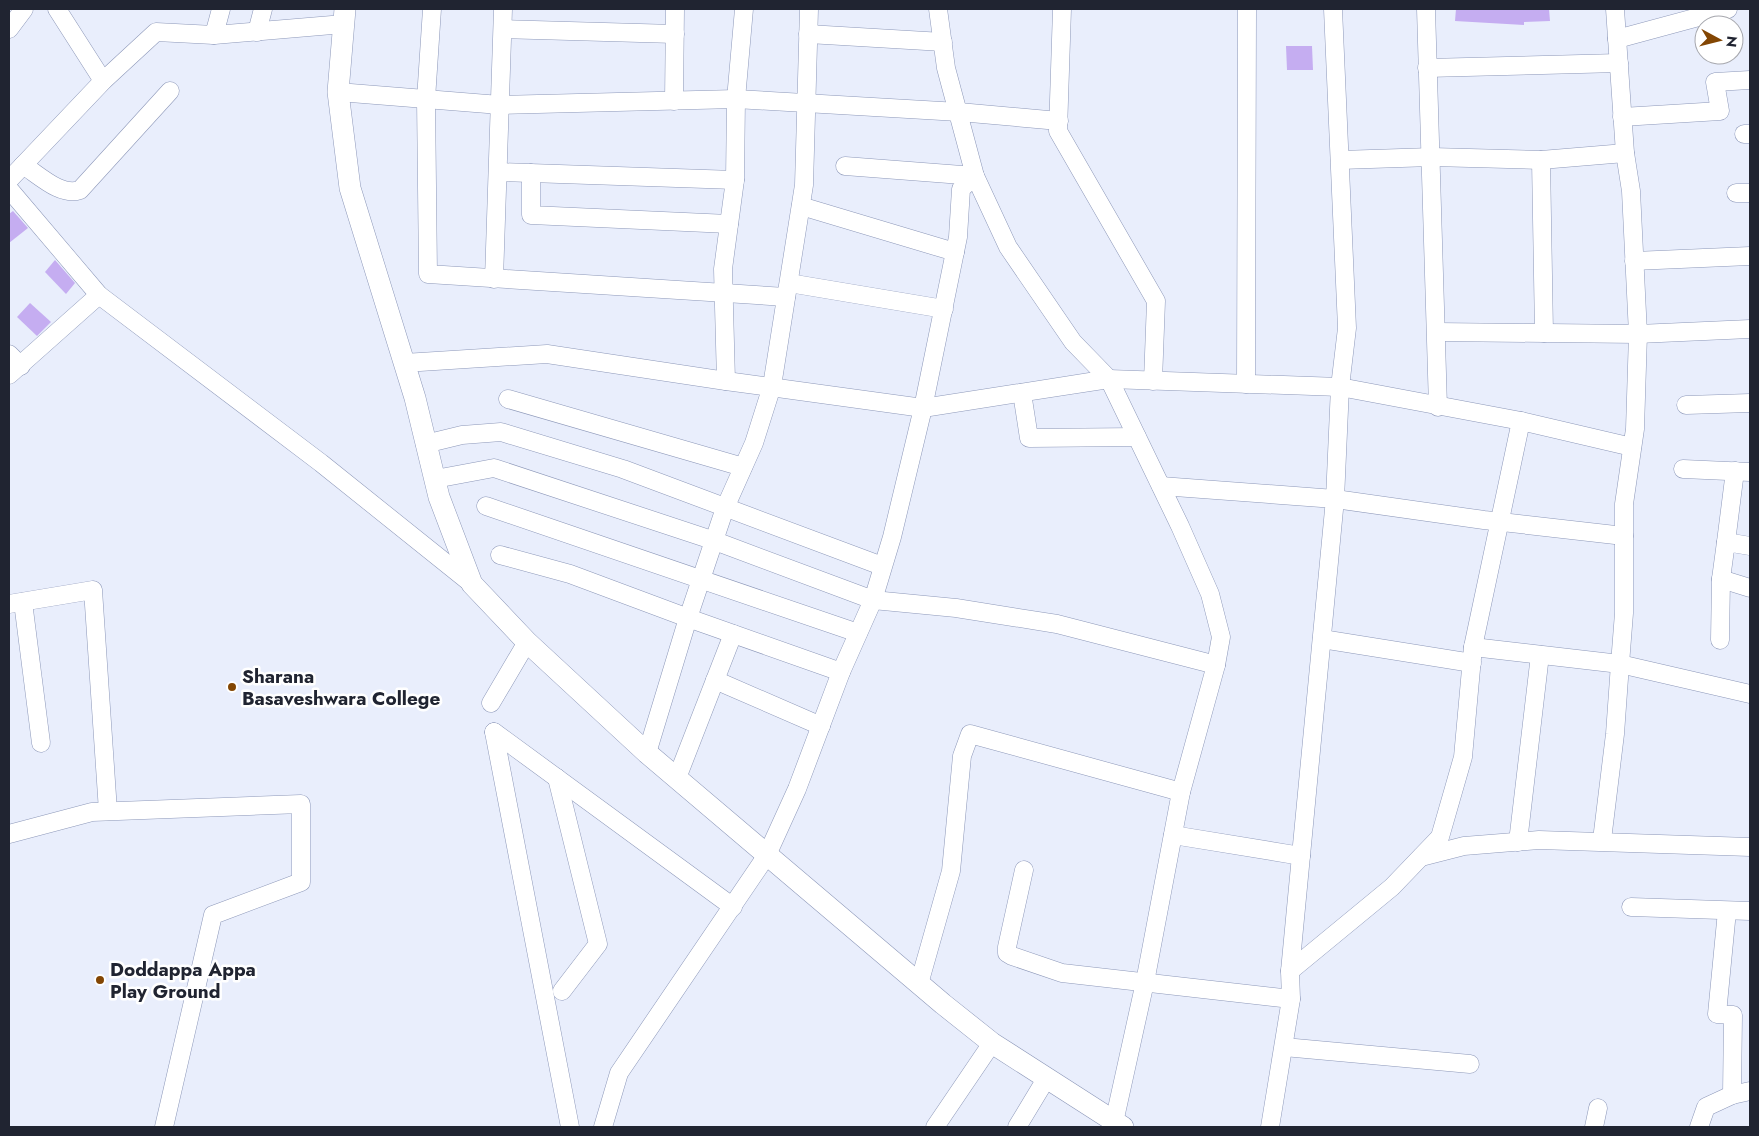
<svg xmlns="http://www.w3.org/2000/svg" width="1759" height="1136" font-family="Jost,sans-serif">
<style>
.building{fill:#c5adf1}
.lines{fill:none;stroke-linecap:round;stroke-linejoin:round}
.minor-casing{stroke:#8d98b9;stroke-width:19}
.major-casing{stroke:#8d98b9;stroke-width:22}
.minor{stroke:#fff;stroke-width:18}
.major{stroke:#fff;stroke-width:21}
.poi-dot{fill:#834603;stroke:#fff;stroke-width:2}
.labels{text-anchor:middle;dominant-baseline:central;stroke-width:5;stroke-linejoin:round;paint-order:stroke}
.poi-label{font-size:19px;font-weight:bold;fill:#202431;stroke:#fff;text-anchor:start}
</style>
<rect width="100%" height="100%" fill="#e9eefc"/>
<g class="building">
<polygon points="1456,9 1549,9 1550,21 1524,22 1524,25 1455,21"/>
<polygon points="1286,46 1312,46 1313,70 1287,70"/>
<polygon points="13,211 28,228 9,243 9,214"/>
<polygon points="55,260 75,283 66,294 45,272"/>
<polygon points="30,303 51,322 37,336 17,317"/>
</g>
<g class="lines">
<defs>
<g id="minor">
<polyline points="57,9 103,81"/>
<polyline points="432,9 426,99 428,274 786,297"/>
<polyline points="938,9 946,68 975,176 1008,247 1073,342 1109,379 1180,526 1210,594 1221,637 1216,665 1181,792 1145,982 1113,1127"/>
<polyline points="1062,9 1058,131 1156,301 1153,381"/>
<polyline points="1426,9 1438,407"/>
<polyline points="9,29 24,9"/>
<polyline points="503,29 675,34"/>
<polyline points="257,32 263,9"/>
<polyline points="808,34 943,42"/>
<polyline points="214,35 344,24"/>
<polyline points="1617,39 1728,9"/>
<polyline points="1427,68 1619,63"/>
<polyline points="338,92 500,105 736,99 959,112 1059,121"/>
<polyline points="674,101 675,9"/>
<polyline points="1622,117 1720,111 1715,82 1750,80"/>
<polyline points="1744,134 1750,134"/>
<polyline points="1340,160 1432,157 1541,160 1625,153"/>
<polyline points="1541,160 1544,333"/>
<path d="M23 165C39 175 61 197 80 190L170 91"/>
<polyline points="845,166 975,176"/>
<polyline points="498,172 735,180"/>
<polyline points="531,173 531,215 729,224"/>
<polyline points="9,180 103,81 156,32 214,35 221,9"/>
<polyline points="9,189 99,295 321,463 472,584"/>
<polyline points="1736,193 1750,193"/>
<polyline points="801,206 955,252"/>
<polyline points="1634,261 1750,256"/>
<polyline points="494,279 503,9"/>
<polyline points="789,283 944,309"/>
<polyline points="1437,332 1638,334 1750,329"/>
<polyline points="9,354 21,366"/>
<polyline points="404,363 547,354 726,381 923,408 1109,379 1340,387 1521,421 1632,447"/>
<polyline points="9,375 99,295"/>
<polyline points="726,381 723,269 735,180 736,99 744,9"/>
<polyline points="1246,384 1247,9"/>
<polyline points="1022,393 1029,438 1137,437"/>
<polyline points="508,399 743,467"/>
<polyline points="1686,405 1750,403"/>
<polyline points="425,444 462,435 501,432 623,469 882,566"/>
<polyline points="1683,469 1750,472"/>
<polyline points="435,479 494,468 715,541 873,600 956,608 1057,624 1216,665"/>
<polyline points="1161,486 1335,499 1484,520 1624,536"/>
<polyline points="486,506 858,633"/>
<polyline points="1726,542 1735,471"/>
<polyline points="500,555 570,574 688,618 841,672"/>
<polyline points="1721,579 1750,588"/>
<polyline points="23,602 41,743"/>
<polyline points="9,604 93,590 108,811"/>
<polyline points="1322,639 1472,663"/>
<polyline points="1720,640 1721,579 1726,542 1750,546"/>
<polyline points="1473,647 1620,664 1750,694"/>
<polyline points="715,680 821,726"/>
<polyline points="491,703 527,642"/>
<polyline points="494,732 570,1127"/>
<polyline points="494,732 733,907"/>
<polyline points="647,753 688,618 725,508 754,443 772,386 804,185 809,9"/>
<polyline points="557,778 598,944 562,991"/>
<polyline points="677,778 733,634"/>
<polyline points="9,834 92,812 301,804 301,882 213,915 164,1127"/>
<polyline points="1173,835 1301,856"/>
<polyline points="1602,840 1615,734 1620,664 1624,613 1624,504 1635,429 1638,334 1631,191 1625,153 1615,9"/>
<polyline points="1518,842 1540,655"/>
<polyline points="1421,857 1464,846 1539,840 1750,847"/>
<polyline points="1024,870 1007,947 1007,953 1012,956 1062,973 1291,999"/>
<polyline points="1631,907 1750,911"/>
<polyline points="1727,911 1717,1014 1733,1015 1732,1095"/>
<polyline points="1290,971 1392,887 1440,837 1463,757 1473,647 1521,421"/>
<polyline points="919,984 951,871 962,756 970,734 1181,792"/>
<polyline points="1284,1047 1470,1064"/>
<polyline points="603,1127 619,1073 767,855 797,789 841,672 873,600 892,537 923,408 958,237 961,189 975,176"/>
<polyline points="935,1127 992,1043"/>
<polyline points="1017,1127 1046,1079"/>
<polyline points="1270,1127 1291,999 1290,971 1335,499 1340,387 1347,328 1333,9"/>
<polyline points="1594,1127 1598,1108"/>
<polyline points="1699,1127 1706,1107 1732,1095 1750,1091"/>
</g>
<polyline id="major" points="345,9 338,92 350,188 415,398 439,497 472,584 527,642 647,753 943,1004 992,1043 1123,1127"/>
</defs>
<use href="#minor" class="minor-casing"/>
<use href="#major" class="major-casing"/>
<use href="#minor" class="minor"/>
<use href="#major" class="major"/>
</g>
<g class="poi-dot">
<circle cx="232" cy="687" r="5"/>
<circle cx="100" cy="980" r="5"/>
</g>
<g class="labels">
<g class="poi-label">
<text x="242" y="676">Sharana<tspan x="242" dy="22">Basaveshwara College</tspan></text>
<text x="110" y="969">Doddappa Appa<tspan x="110" dy="22">Play Ground</tspan></text>
</g>
</g>
<rect width="1759" height="1136" fill="none" stroke="#202431" stroke-width="20"/>
<g transform="translate(1719 40) rotate(97)"><circle r="24" fill="#ffffff" stroke="#a6a7ad"/>
<path d="M0-4L9 19L0 12L-9 19Z" fill="#834603"/>
<text y="-8" font-size="14" font-weight="bold" text-anchor="middle" fill="#202431">N</text>
</g>
</svg>
